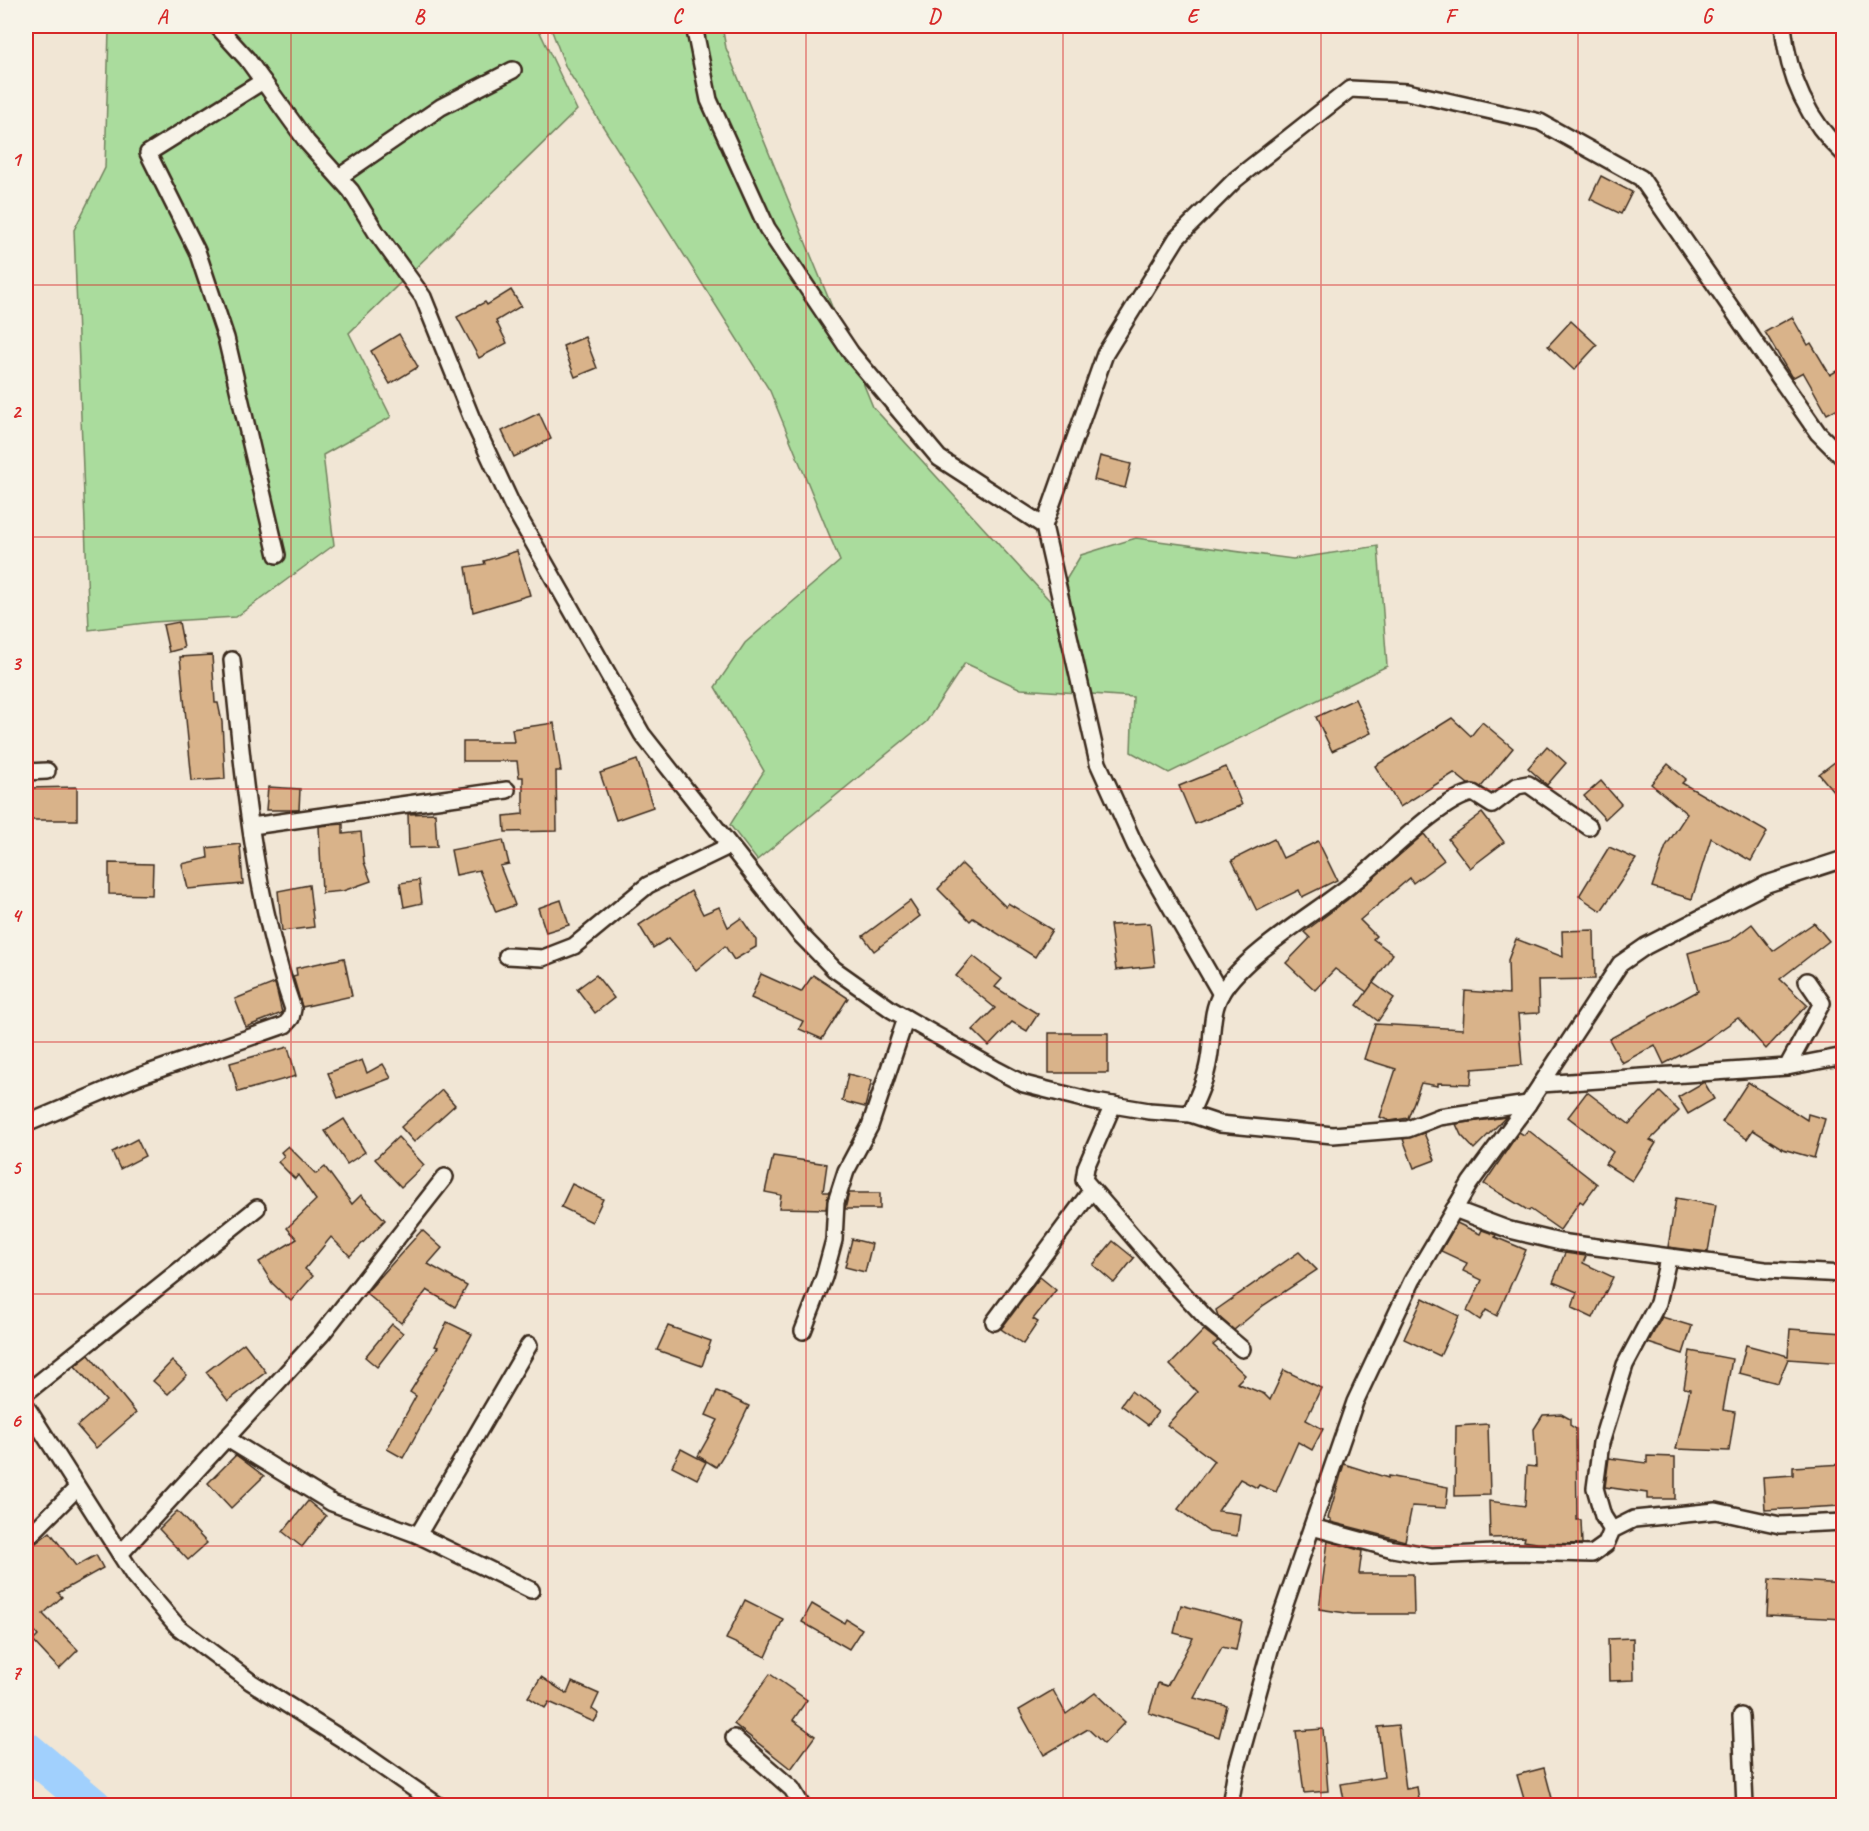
<svg xmlns="http://www.w3.org/2000/svg" width="1869" height="1831" font-family="Caveat,sans-serif">
<style>
.green{fill:#aadc9d;stroke:#72835e;stroke-width:1.5}
.lines{fill:none;stroke-linecap:round;stroke-linejoin:round}
.river{stroke:#a1d0fd;stroke-width:36}
.building{fill:#d9b38a;stroke:#3b2a1e;stroke-width:1.5}
.street-casing{stroke:#3b2a1e;stroke-width:20}
.street{stroke:#f7f3e8;stroke-width:15}
.grid{fill:none;stroke:#d62828;stroke-width:1.5;stroke-opacity:0.55}
.neatline{fill:none;stroke:#d62828;stroke-width:2}
.grid-label{font-size:20px;text-anchor:middle;font-weight:bold;fill:#d62828}
</style>
<rect width="100%" height="100%" fill="#f1e6d5"/>
<filter id="ink" filterUnits="userSpaceOnUse"><feTurbulence type="fractalNoise" baseFrequency=".0167" numOctaves="2"/><feDisplacementMap in="SourceGraphic" scale="12" xChannelSelector="R" yChannelSelector="G"/><feConvolveMatrix kernelMatrix="1 2 1 2 8 2 1 2 1" color-interpolation-filters="sRGB"/></filter>
<g filter="url(#ink)">
<g class="green">
<polygon points="105,26 537,26 577,110 349,333 391,417 323,455 334,545 236,617 153,622 89,630 74,230 105,168 109,30"/>
<polygon points="550,26 722,26 726,48 873,407 1052,603 1081,555 1136,538 1293,559 1378,546 1387,666 1169,773 1131,752 1133,697 1021,689 965,663 926,722 757,860 730,825 764,771 715,687 745,643 840,561 770,391 566,68"/>
</g>
<g class="lines">
<polyline class="river" points="26,1749 94,1806"/>
</g>
<g class="building">
<polygon points="1601,176 1632,192 1621,214 1590,199"/>
<polygon points="511,290 521,306 496,321 507,343 479,358 457,317 485,302 487,305"/>
<polygon points="1792,317 1808,345 1811,343 1830,375 1838,370 1844,380 1844,405 1827,414 1803,372 1792,378 1765,332"/>
<polygon points="1571,321 1597,345 1574,370 1548,346"/>
<polygon points="399,334 418,367 390,384 371,351"/>
<polygon points="585,337 597,368 575,377 563,346"/>
<polygon points="539,413 551,439 514,457 502,431"/>
<polygon points="1100,456 1131,464 1125,488 1094,480"/>
<polygon points="517,551 530,595 473,612 466,567 485,564 484,561"/>
<polygon points="179,622 184,648 169,652 163,625"/>
<polygon points="212,655 215,703 218,703 222,722 225,779 192,781 180,657"/>
<polygon points="1355,699 1371,733 1332,751 1316,717"/>
<polygon points="1452,718 1471,736 1482,722 1513,748 1481,787 1468,784 1454,773 1400,807 1375,766"/>
<polygon points="554,723 561,771 556,771 557,831 505,832 504,816 523,814 523,777 519,777 517,761 463,761 463,742 514,742 512,729"/>
<polygon points="1547,746 1566,763 1547,785 1528,768"/>
<polygon points="1844,755 1844,804 1819,774"/>
<polygon points="637,760 653,807 616,820 600,773"/>
<polygon points="1668,764 1686,779 1682,783 1767,832 1751,861 1711,838 1692,899 1652,887 1666,846 1687,814 1651,784"/>
<polygon points="1226,767 1242,805 1195,824 1179,786"/>
<polygon points="1601,781 1621,804 1605,819 1584,796"/>
<polygon points="77,787 77,820 29,820 28,788"/>
<polygon points="268,787 300,789 299,810 266,810"/>
<polygon points="435,813 437,847 409,848 408,814"/>
<polygon points="1482,813 1504,842 1470,868 1448,839"/>
<polygon points="343,824 343,834 361,832 364,862 371,881 343,891 322,893 319,826"/>
<polygon points="1424,834 1444,860 1413,883 1410,878 1360,920 1376,936 1373,939 1393,954 1367,992 1335,969 1315,990 1286,963 1310,938 1304,932 1347,900"/>
<polygon points="1274,839 1283,858 1318,841 1337,880 1302,897 1299,890 1257,911 1232,860"/>
<polygon points="503,840 509,864 500,866 515,905 496,912 479,870 456,875 451,850"/>
<polygon points="240,844 243,884 188,889 182,864 208,858 207,848"/>
<polygon points="1609,847 1636,859 1601,911 1579,896"/>
<polygon points="109,863 153,864 152,895 109,894"/>
<polygon points="962,864 1006,907 1008,903 1052,930 1035,957 973,918 970,921 938,889"/>
<polygon points="419,880 422,903 404,907 400,883"/>
<polygon points="309,885 314,927 282,931 278,891"/>
<polygon points="691,891 703,914 719,907 728,927 741,918 756,940 756,947 734,960 725,946 696,970 669,938 653,948 639,925"/>
<polygon points="561,900 569,925 546,932 538,908"/>
<polygon points="910,901 920,916 874,951 863,936"/>
<polygon points="1150,923 1155,966 1116,970 1110,925"/>
<polygon points="1814,923 1829,941 1780,979 1807,1005 1766,1049 1738,1018 1699,1045 1664,1064 1655,1045 1622,1063 1609,1039 1698,991 1688,953 1731,940 1752,924 1773,951"/>
<polygon points="1594,930 1595,979 1538,980 1539,1013 1518,1014 1522,1065 1472,1069 1471,1084 1438,1083 1438,1086 1421,1083 1408,1118 1390,1121 1380,1117 1396,1069 1364,1059 1375,1024 1463,1029 1465,991 1509,994 1508,960 1516,939 1563,957 1562,931"/>
<polygon points="973,956 1002,979 995,987 1038,1014 1027,1031 1012,1022 989,1046 973,1030 995,1008 956,976"/>
<polygon points="344,958 352,996 302,1007 293,976 297,975 296,968"/>
<polygon points="761,974 801,992 813,975 848,998 822,1039 799,1029 803,1021 751,998"/>
<polygon points="596,975 614,998 595,1013 577,989"/>
<polygon points="275,983 282,1013 246,1027 235,999"/>
<polygon points="1373,983 1394,998 1378,1021 1357,1005"/>
<rect x="1049" y="1033" width="59" height="40"/>
<polygon points="288,1047 296,1076 238,1092 230,1063"/>
<polygon points="362,1060 367,1073 383,1064 391,1078 338,1098 328,1073"/>
<polygon points="848,1074 872,1080 865,1107 842,1101"/>
<polygon points="1704,1082 1714,1099 1688,1114 1678,1097"/>
<polygon points="1748,1082 1807,1120 1808,1114 1825,1119 1814,1158 1783,1149 1753,1130 1747,1139 1722,1122"/>
<polygon points="442,1090 455,1105 414,1142 401,1127"/>
<polygon points="1587,1092 1629,1124 1660,1092 1679,1111 1650,1140 1656,1143 1632,1181 1605,1164 1613,1152 1568,1117"/>
<polygon points="1506,1117 1474,1149 1461,1135 1456,1124"/>
<polygon points="344,1119 365,1152 347,1164 325,1131"/>
<polygon points="1528,1130 1597,1184 1583,1203 1580,1201 1560,1230 1530,1209 1529,1211 1484,1184 1519,1132 1524,1135"/>
<polygon points="1424,1133 1435,1160 1414,1168 1403,1139"/>
<polygon points="398,1137 424,1165 401,1187 375,1159"/>
<polygon points="137,1139 145,1156 120,1169 112,1152"/>
<polygon points="288,1146 316,1174 325,1167 352,1204 361,1195 385,1220 350,1256 331,1237 305,1269 313,1276 291,1301 272,1283 259,1262 297,1239 287,1228 316,1200 298,1175 295,1179 278,1162 284,1156 281,1152"/>
<polygon points="773,1156 827,1164 823,1192 829,1192 826,1209 779,1208 781,1195 765,1192"/>
<polygon points="572,1184 603,1199 592,1222 561,1207"/>
<polygon points="849,1193 880,1193 880,1209 845,1209"/>
<polygon points="1676,1198 1716,1205 1708,1252 1668,1247"/>
<polygon points="1457,1223 1480,1234 1482,1230 1496,1235 1495,1237 1526,1250 1497,1316 1486,1310 1480,1320 1467,1311 1482,1280 1463,1271 1467,1263 1441,1251"/>
<polygon points="422,1230 442,1248 428,1264 467,1286 455,1307 427,1290 401,1323 366,1293"/>
<polygon points="852,1239 872,1244 865,1272 845,1267"/>
<polygon points="1113,1241 1134,1258 1114,1283 1093,1265"/>
<polygon points="1299,1252 1317,1270 1264,1305 1234,1330 1218,1316 1216,1310"/>
<polygon points="1565,1253 1586,1256 1583,1263 1613,1277 1593,1318 1572,1308 1577,1292 1553,1282"/>
<polygon points="1040,1277 1056,1290 1033,1319 1038,1322 1023,1344 1001,1329"/>
<polygon points="1423,1298 1459,1316 1440,1356 1404,1339"/>
<polygon points="1662,1317 1692,1326 1683,1354 1648,1343"/>
<polygon points="447,1322 472,1334 403,1458 387,1449 416,1396 410,1392 438,1347 435,1346"/>
<polygon points="392,1324 403,1333 377,1367 365,1357"/>
<polygon points="668,1326 711,1341 702,1366 657,1350"/>
<polygon points="1790,1329 1844,1333 1844,1363 1788,1359 1778,1383 1739,1373 1746,1345 1788,1356"/>
<polygon points="1204,1330 1218,1341 1213,1345 1245,1375 1237,1383 1264,1394 1270,1400 1284,1370 1321,1388 1306,1420 1323,1429 1312,1450 1298,1442 1276,1492 1259,1485 1257,1488 1240,1479 1218,1511 1240,1514 1237,1536 1209,1532 1178,1509 1214,1461 1167,1425 1197,1392 1170,1365"/>
<polygon points="244,1343 266,1372 228,1401 206,1372"/>
<polygon points="1690,1351 1732,1359 1723,1410 1735,1412 1729,1451 1676,1449 1690,1389 1684,1388"/>
<polygon points="89,1355 136,1413 96,1448 77,1426 106,1401 75,1366"/>
<polygon points="172,1361 187,1375 168,1394 153,1381"/>
<polygon points="717,1391 749,1406 733,1439 716,1467 698,1456 718,1420 706,1415"/>
<polygon points="1131,1391 1158,1412 1148,1425 1121,1405"/>
<polygon points="1561,1414 1570,1419 1570,1425 1576,1429 1577,1520 1581,1520 1582,1544 1537,1543 1524,1541 1525,1537 1490,1538 1489,1501 1525,1506 1527,1466 1536,1467 1534,1429 1543,1415"/>
<polygon points="1488,1424 1490,1495 1455,1496 1456,1426"/>
<polygon points="681,1449 706,1462 697,1479 672,1466"/>
<polygon points="236,1455 264,1476 231,1508 208,1483"/>
<polygon points="1647,1456 1675,1457 1675,1499 1647,1499 1647,1493 1605,1487 1609,1458 1647,1463"/>
<polygon points="1344,1464 1388,1478 1388,1476 1448,1487 1446,1508 1412,1506 1405,1541 1331,1522 1331,1519 1328,1518"/>
<polygon points="1844,1464 1844,1497 1840,1497 1840,1506 1765,1510 1763,1477 1793,1475 1793,1467"/>
<polygon points="308,1501 326,1516 302,1547 283,1532"/>
<polygon points="177,1511 207,1543 188,1560 159,1529"/>
<polygon points="50,1532 76,1566 96,1555 103,1568 58,1593 62,1597 43,1614 78,1650 59,1669 33,1641 38,1636 29,1625 26,1628 26,1551"/>
<polygon points="1328,1541 1362,1551 1359,1574 1413,1574 1414,1614 1353,1614 1319,1609"/>
<polygon points="1769,1579 1844,1584 1844,1619 1767,1615"/>
<polygon points="745,1600 783,1619 766,1657 726,1639"/>
<polygon points="812,1604 844,1623 846,1619 862,1629 849,1649 802,1622"/>
<polygon points="1181,1605 1242,1621 1236,1650 1222,1647 1194,1698 1227,1706 1219,1737 1149,1713 1158,1683 1167,1686 1193,1638 1174,1633"/>
<polygon points="1633,1638 1634,1680 1609,1681 1608,1639"/>
<polygon points="770,1674 807,1700 793,1720 815,1736 791,1769 734,1724"/>
<polygon points="541,1677 567,1694 572,1682 599,1694 592,1709 599,1714 594,1722 549,1702 545,1708 528,1697"/>
<polygon points="1053,1690 1066,1714 1095,1693 1125,1722 1104,1744 1088,1729 1044,1755 1019,1710"/>
<polygon points="1398,1725 1406,1789 1417,1787 1420,1806 1345,1806 1341,1784 1384,1777 1378,1727"/>
<polygon points="1323,1729 1328,1791 1304,1793 1296,1731"/>
<polygon points="1544,1768 1553,1802 1526,1806 1517,1775"/>
</g>
<g class="lines">
<defs>
<g id="street">
<polyline points="217,26 247,59 307,142 351,191 376,232 423,297 472,419 512,505 642,734 799,933 834,969 892,1010 997,1070 1024,1084 1095,1102 1149,1111 1190,1114 1220,1124 1333,1135 1408,1129 1439,1117 1528,1104"/>
<polyline points="694,26 709,100 767,228 851,353 939,458 1044,526"/>
<path d="M1783 26C1788 76 1806 119 1844 154"/>
<polyline points="263,81 148,153 197,251 226,338 277,555"/>
<polyline points="339,177 441,107 513,70"/>
<polyline points="26,772 47,771"/>
<polyline points="252,826 507,790"/>
<polyline points="507,956 543,958 574,946 648,885 729,846"/>
<polyline points="1221,994 1135,845 1098,763 1044,526 1105,354 1177,238 1236,179 1350,89 1407,92 1540,122 1641,178 1818,433 1844,459"/>
<polyline points="1787,1067 1844,1056"/>
<polyline points="1541,1084 1787,1067 1822,1003 1807,981"/>
<polyline points="1113,1105 1086,1167 1084,1180 1166,1275 1208,1320 1242,1349"/>
<path d="M1190 1114C1198 1096 1206 1079 1209 1059 1213 1038 1210 1011 1222 992 1246 953 1317 912 1354 882 1382 861 1441 798 1473 793L1492 805 1517 786 1528 784 1589 827"/>
<path d="M26 1124 137 1077 285 1025 291 1018 293 1009C254 898 243 777 232 660"/>
<polyline points="1454,1209 1510,1230 1560,1242 1765,1270 1844,1274"/>
<polyline points="994,1322 1091,1191"/>
<polyline points="803,1331 824,1277 834,1240 836,1202 846,1171 870,1126 906,1018"/>
<polyline points="26,1393 257,1208"/>
<polyline points="26,1406 134,1576 178,1627 251,1682 345,1741 439,1806"/>
<polyline points="226,1438 332,1503 418,1535 531,1590"/>
<polyline points="1312,1527 1393,1549 1431,1556 1515,1552 1592,1554 1606,1544 1612,1530 1634,1519 1716,1511 1780,1525 1844,1522"/>
<polyline points="1612,1530 1603,1516 1595,1488 1601,1443 1625,1365 1658,1303 1668,1259"/>
<polyline points="418,1535 529,1345"/>
<polyline points="26,1539 77,1488"/>
<polyline points="120,1554 321,1335 445,1177"/>
<polyline points="1741,1716 1745,1806"/>
<polyline points="734,1738 792,1789 802,1806"/>
<polyline points="1230,1806 1235,1775 1273,1639 1355,1402 1412,1281 1470,1183 1528,1104 1620,964 1646,946 1767,884 1844,859"/>
</g>
</defs>
<use href="#street" class="street-casing"/>
<use href="#street" class="street"/>
</g>
</g>
<path class="grid" d="M291 26V1806M548 26V1806M806 26V1806M1063 26V1806M1321 26V1806M1578 26V1806M26 285H1844M26 537H1844M26 789H1844M26 1042H1844M26 1294H1844M26 1546H1844"/>
<rect width="1869" height="1831" fill="none" stroke="#f7f3e8" stroke-width="66"/>
<rect x="33" y="33" width="1803" height="1765" class="neatline"/>
<g class="grid-label">
<text x="162" y="23">A</text>
<text x="419" y="23">B</text>
<text x="677" y="23">C</text>
<text x="934" y="23">D</text>
<text x="1192" y="23">E</text>
<text x="1450" y="23">F</text>
<text x="1707" y="23">G</text>
<text x="16" y="166">1</text>
<text x="16" y="418">2</text>
<text x="16" y="670">3</text>
<text x="16" y="922">4</text>
<text x="16" y="1174">5</text>
<text x="16" y="1427">6</text>
<text x="16" y="1679">7</text>
</g>
</svg>
